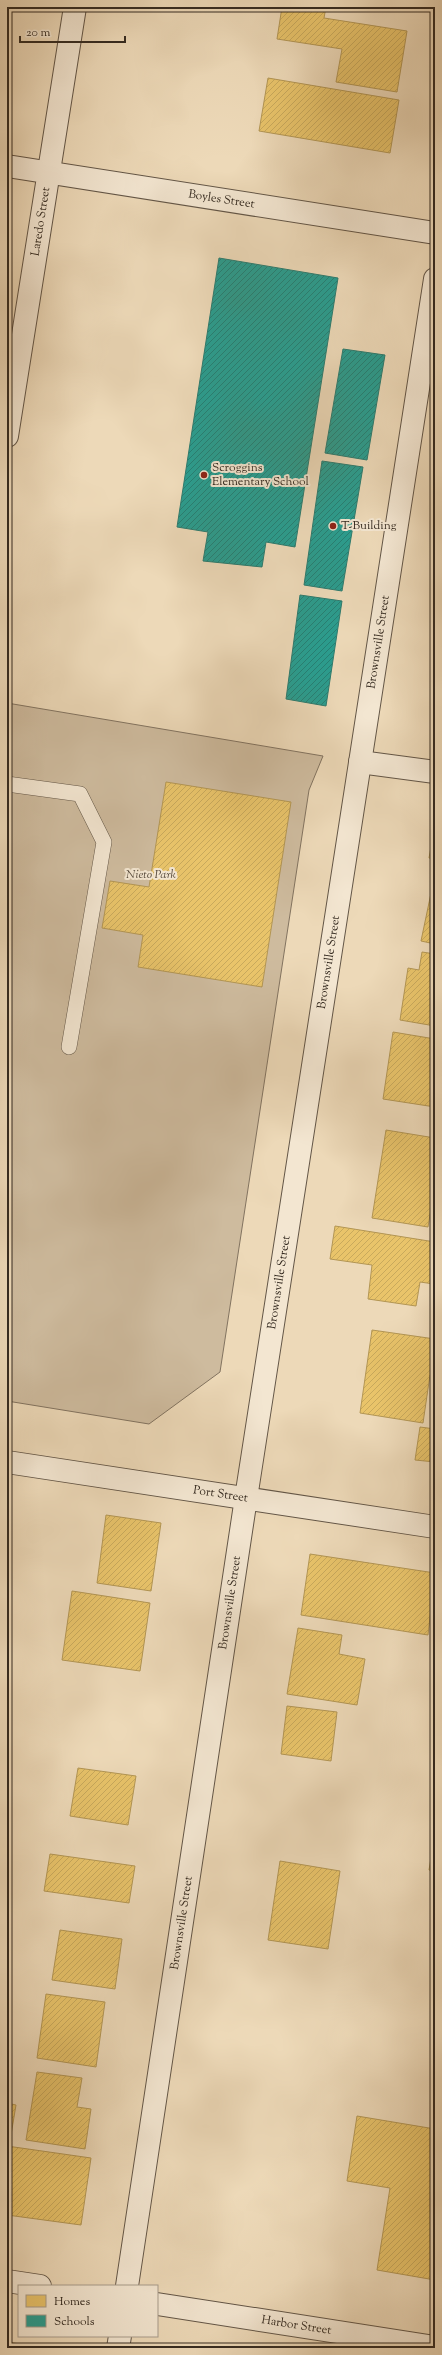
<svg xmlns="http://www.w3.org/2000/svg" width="442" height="2355" font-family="'Sorts Mill Goudy',serif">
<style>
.green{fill:#cebb9e;stroke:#827360}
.homes{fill:url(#homes-hatch);stroke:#b39654}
.schools{fill:url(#schools-hatch);stroke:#2d7b6e}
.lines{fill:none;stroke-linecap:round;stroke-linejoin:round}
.lane-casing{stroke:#635647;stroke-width:16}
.street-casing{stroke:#635647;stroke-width:24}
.lane{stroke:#f3e6d1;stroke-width:15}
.street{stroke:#f3e6d1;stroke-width:22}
.poi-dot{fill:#8f2418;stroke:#f3e6d1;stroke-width:1.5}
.labels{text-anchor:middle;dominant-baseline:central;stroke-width:4;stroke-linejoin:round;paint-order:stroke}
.street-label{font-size:12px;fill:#352b21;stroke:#f3e6d1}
.poi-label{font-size:12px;fill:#352b21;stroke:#f3e6d1;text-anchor:start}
.park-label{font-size:12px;font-style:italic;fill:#54483a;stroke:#f3e6d1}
</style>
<defs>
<pattern id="homes-hatch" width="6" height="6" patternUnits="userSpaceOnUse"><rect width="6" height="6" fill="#e9c46a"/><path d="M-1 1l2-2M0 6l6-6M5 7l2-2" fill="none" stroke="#c8a95c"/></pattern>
<pattern id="schools-hatch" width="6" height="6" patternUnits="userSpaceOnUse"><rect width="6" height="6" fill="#2a9d8f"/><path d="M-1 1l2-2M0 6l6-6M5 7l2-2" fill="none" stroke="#258074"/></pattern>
</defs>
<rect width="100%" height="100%" fill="#edd9b8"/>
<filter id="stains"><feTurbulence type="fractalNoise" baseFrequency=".005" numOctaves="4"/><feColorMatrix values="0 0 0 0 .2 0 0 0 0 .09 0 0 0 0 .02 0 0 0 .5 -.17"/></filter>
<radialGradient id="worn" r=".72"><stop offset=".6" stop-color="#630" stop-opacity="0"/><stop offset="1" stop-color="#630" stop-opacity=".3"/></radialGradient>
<polygon class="green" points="7,703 323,756 309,790 220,1372 149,1424 7,1401"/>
<g class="homes">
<polygon points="282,7 326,7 324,18 407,31 397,92 336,82 342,49 277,39"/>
<polygon points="268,78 399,100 390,153 259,131"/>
<polygon points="166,782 291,802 262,987 138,967 143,935 102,928 110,881 149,887"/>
<polygon points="435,825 435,859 429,858"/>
<polygon points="435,874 435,944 421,941"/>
<polygon points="422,952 435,954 435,1026 400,1020 408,968 419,970"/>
<polygon points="393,1032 435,1039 435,1107 383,1099"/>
<polygon points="386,1130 435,1138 435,1184 428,1227 372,1218"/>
<polygon points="335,1226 435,1242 434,1284 420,1282 416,1306 368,1299 372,1265 330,1259"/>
<polygon points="372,1330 435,1339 435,1376 430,1375 423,1423 360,1413"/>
<polygon points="420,1427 435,1429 435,1462 415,1460"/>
<polygon points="106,1515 161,1523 151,1591 97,1583"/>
<polygon points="310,1554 435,1573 428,1635 301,1615"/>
<polygon points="72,1591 150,1603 140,1671 62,1660"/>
<polygon points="298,1628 342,1635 339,1654 365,1659 357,1705 287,1694"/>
<polygon points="287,1706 337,1712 331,1761 281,1754"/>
<polygon points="78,1768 136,1776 128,1825 70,1816"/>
<polygon points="435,1834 435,1871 429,1870"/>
<polygon points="50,1854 135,1866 129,1903 44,1891"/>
<polygon points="280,1861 340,1871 328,1949 268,1940"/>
<polygon points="60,1930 122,1939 115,1989 52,1980"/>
<polygon points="46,1994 105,2002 96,2067 37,2058"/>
<polygon points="37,2072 82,2078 77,2107 91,2109 85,2149 26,2140"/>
<polygon points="7,2103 16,2105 10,2141 7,2140"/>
<polygon points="357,2116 435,2129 435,2280 377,2270 390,2188 347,2181"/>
<polygon points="7,2146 91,2158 81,2225 7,2215"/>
<polygon points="7,2342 46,2348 7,2348"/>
</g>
<g class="schools">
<polygon points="219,258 338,278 295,547 266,542 262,567 203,561 208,532 177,527"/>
<polygon points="343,349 385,355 367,460 325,453"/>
<polygon points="322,461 363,467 342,591 304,585"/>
<polygon points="300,595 342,601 326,706 286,699"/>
</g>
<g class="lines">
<defs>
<polyline id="lane" points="7,784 80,794 104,842 69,1047"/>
<g id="street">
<path id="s1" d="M7 166 435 233"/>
<path id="s2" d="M7 436 75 7"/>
<polyline points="360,762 435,772"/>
<path id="s3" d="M7 1462 435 1527"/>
<polyline points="7,2281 40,2286"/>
<path id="s4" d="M127 2286 246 1498 435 279"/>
<path id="s5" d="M157 2304 435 2347"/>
<polyline points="118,2348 120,2336"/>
</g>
</defs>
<use href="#lane" class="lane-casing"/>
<use href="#street" class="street-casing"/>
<use href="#lane" class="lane"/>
<use href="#street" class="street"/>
</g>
<g class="poi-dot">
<circle cx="204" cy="475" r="4"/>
<circle cx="333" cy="526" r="4"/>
</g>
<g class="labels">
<g class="street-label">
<text stroke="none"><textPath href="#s1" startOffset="217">Boyles Street</textPath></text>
<text stroke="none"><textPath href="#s2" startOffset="217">Laredo Street</textPath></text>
<text stroke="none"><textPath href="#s4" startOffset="1663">Brownsville Street</textPath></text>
<text stroke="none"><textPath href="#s4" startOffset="1339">Brownsville Street</textPath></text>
<text stroke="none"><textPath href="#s4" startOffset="1015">Brownsville Street</textPath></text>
<text stroke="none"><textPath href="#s3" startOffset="216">Port Street</textPath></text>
<text stroke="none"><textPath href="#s4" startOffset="691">Brownsville Street</textPath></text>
<text stroke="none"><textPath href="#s4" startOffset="367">Brownsville Street</textPath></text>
<text stroke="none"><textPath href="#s5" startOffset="141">Harbor Street</textPath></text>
</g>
<g class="poi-label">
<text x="212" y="468">Scroggins<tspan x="212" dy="14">Elementary School</tspan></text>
<text x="341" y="526">T-Building</text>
</g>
<g class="park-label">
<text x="151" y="875">Nieto Park</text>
</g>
</g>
<rect width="442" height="2355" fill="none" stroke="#edd9b8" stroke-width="24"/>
<rect x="8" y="8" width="426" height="2339" fill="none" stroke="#352b21" stroke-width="2"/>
<rect x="12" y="12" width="418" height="2331" fill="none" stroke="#352b21"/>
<rect x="18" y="2285" width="140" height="52" fill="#f3e6d1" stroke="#a79b8b"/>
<rect x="26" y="2295" width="20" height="12" fill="#e9c46a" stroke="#a79b8b"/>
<text x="54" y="2305" font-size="12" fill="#352b21">Homes</text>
<rect x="26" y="2315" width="20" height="12" fill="#2a9d8f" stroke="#a79b8b"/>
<text x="54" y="2325" font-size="12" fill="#352b21">Schools</text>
<path d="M20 36v6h105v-6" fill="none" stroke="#352b21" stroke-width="2"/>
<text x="26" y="36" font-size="12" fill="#352b21" stroke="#f3e6d1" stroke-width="3" paint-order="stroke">20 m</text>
<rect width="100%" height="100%" filter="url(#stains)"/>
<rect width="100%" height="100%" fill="url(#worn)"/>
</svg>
